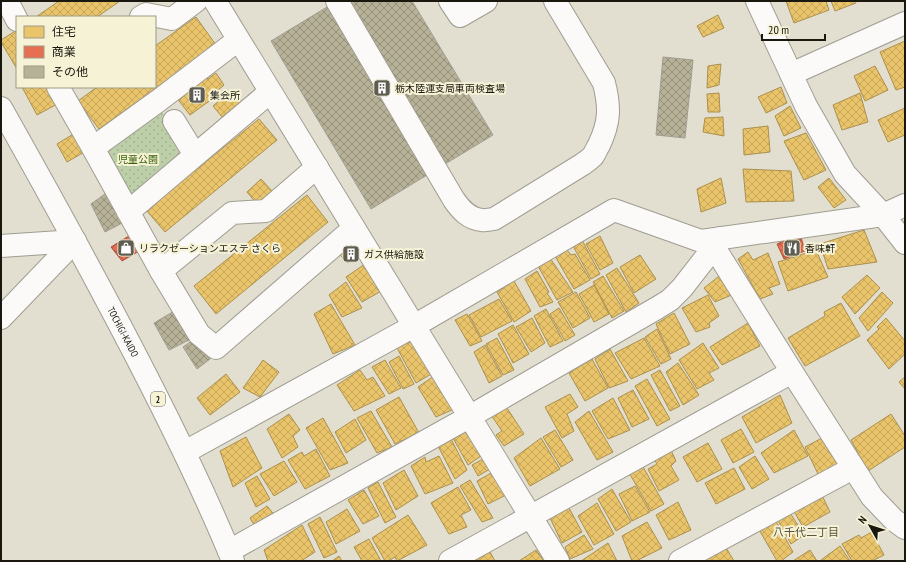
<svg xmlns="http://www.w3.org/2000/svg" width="906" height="562" font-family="'PT Sans Narrow','Noto Sans JP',sans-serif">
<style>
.park{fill:url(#park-dots)}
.homes{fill:url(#homes-cross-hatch);stroke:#ab904e}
.shops{fill:url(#shops-cross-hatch);stroke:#a9553d}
.building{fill:url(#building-cross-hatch);stroke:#9f9e92}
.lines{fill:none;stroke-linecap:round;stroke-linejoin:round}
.minor-casing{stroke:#9f9d91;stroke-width:24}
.major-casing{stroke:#9f9d91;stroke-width:24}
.minor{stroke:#fbfaf8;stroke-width:22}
.major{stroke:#fbfaf8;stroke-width:22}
.labels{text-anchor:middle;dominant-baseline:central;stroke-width:4;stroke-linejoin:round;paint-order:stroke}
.shield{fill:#f6f2d6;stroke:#5b594a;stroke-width:1}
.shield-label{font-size:9px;font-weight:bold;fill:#19170e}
.poi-label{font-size:10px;fill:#19170e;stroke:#f6f2d6;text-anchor:start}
.park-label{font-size:10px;fill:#356009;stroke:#f6f2d6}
.street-label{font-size:10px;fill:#19170e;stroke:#f6f2d6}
.neighbourhood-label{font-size:11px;fill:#57533c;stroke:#f6f2d6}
</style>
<defs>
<pattern id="park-dots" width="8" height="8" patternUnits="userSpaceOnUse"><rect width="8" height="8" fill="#bdcfa9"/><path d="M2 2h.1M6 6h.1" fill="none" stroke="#a2b190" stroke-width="1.8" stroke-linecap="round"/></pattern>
<pattern id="homes-cross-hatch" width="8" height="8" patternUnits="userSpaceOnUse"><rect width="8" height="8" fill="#e9c46a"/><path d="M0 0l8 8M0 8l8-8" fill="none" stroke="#c7a85b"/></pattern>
<pattern id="shops-cross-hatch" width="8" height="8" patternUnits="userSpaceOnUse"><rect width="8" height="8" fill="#e76f51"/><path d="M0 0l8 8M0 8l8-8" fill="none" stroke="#ba5a42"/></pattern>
<pattern id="building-cross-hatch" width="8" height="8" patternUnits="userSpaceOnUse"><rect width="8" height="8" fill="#b7b197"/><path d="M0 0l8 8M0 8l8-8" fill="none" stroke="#948f7a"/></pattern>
</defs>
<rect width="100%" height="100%" fill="#e2dfd0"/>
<polygon class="park" points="160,109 187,156 132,200 102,155"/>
<g class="homes">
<polygon points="59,1 120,1 97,17 36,17"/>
<polygon points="786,1 826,1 829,10 794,23"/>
<polygon points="831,1 855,1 856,3 835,11"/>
<polygon points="718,15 724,28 703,37 697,26"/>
<polygon points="196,17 216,45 99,129 78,101 97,87 155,87 155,46"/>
<polygon points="17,30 17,69 1,42 1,40"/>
<polygon points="905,41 905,87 896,90 880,52"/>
<polygon points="721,64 719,85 707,88 708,66"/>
<polygon points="875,66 888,90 865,101 854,76"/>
<polygon points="216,73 224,85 217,91 219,94 190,115 176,97 205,76 208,79"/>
<polygon points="22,87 50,87 59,103 37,115"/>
<polygon points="781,87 787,103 766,113 758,97"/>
<polygon points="232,90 242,102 222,117 213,106"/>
<polygon points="719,93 720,112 708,112 707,94"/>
<polygon points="860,93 868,122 842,130 833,105"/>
<polygon points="790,106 801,128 784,136 775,116"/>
<polygon points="905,108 905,135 888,142 878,120"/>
<polygon points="723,117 724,136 703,132 705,118"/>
<polygon points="259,119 277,140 165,232 146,210"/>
<polygon points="768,126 770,152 744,155 743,129"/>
<polygon points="75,133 86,151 67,162 57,144"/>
<polygon points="806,133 826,170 804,180 784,141"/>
<polygon points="743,169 791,171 794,201 746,202"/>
<polygon points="721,178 726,203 701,212 697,189"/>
<polygon points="829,178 846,200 834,208 818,187"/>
<polygon points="261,179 272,191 257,204 247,192"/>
<polygon points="307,195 328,222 216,314 194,286"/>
<polygon points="864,230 877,262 828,269 820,244"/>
<polygon points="600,236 613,263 600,270 586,244"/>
<polygon points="582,240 600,274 591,279 573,246"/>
<polygon points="356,243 361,252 348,263 340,255"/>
<polygon points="567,250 571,255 575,254 590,280 574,289 555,256"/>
<polygon points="816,250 828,277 788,291 778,262"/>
<polygon points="748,252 753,260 768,253 780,284 769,288 773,294 760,299 738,259"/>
<polygon points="640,255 656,279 634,293 620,267"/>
<polygon points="550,258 573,292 557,300 538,266"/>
<polygon points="365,264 383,290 362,302 346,277"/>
<polygon points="617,268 639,303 626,312 606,275"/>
<polygon points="537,271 549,292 547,293 553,302 540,307 525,279"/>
<polygon points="723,273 734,294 715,302 704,288"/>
<polygon points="867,275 880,288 855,314 842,297"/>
<polygon points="603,276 624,311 612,318 593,282"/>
<polygon points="514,281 531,311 514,322 497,292"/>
<polygon points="346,282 362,308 342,317 329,295"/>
<polygon points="594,285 609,314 594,322 579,294"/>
<polygon points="576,292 590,318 573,328 558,302"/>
<polygon points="882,292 893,303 868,331 859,318"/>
<polygon points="708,295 719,316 709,323 710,327 696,332 682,308"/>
<polygon points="499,299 512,321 481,337 469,315"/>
<polygon points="841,303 860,336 805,366 788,338 825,316 824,312"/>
<polygon points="331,304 355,345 333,354 314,314"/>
<polygon points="559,308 575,335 565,341 550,314"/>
<polygon points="546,309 563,341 550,347 534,316"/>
<polygon points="674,313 690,344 670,354 656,324"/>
<polygon points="467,314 482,341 470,346 455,320"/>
<polygon points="532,318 545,343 531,352 516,327"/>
<polygon points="886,318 905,341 905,354 889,369 867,340 879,329 877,327"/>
<polygon points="748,323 760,346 722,365 710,347"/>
<polygon points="513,325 529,354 513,363 498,334"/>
<polygon points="657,329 671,359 661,364 645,337"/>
<polygon points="497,338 514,370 503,375 486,344"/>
<polygon points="644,338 660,366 631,379 615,353"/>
<polygon points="413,340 433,373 416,383 397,348"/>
<polygon points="703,343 719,368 709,373 714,380 697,389 679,360"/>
<polygon points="485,345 502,376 489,383 474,352"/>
<polygon points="610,349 628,381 609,388 595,359"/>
<polygon points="399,356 414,384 403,389 389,362"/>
<polygon points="592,359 608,388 585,401 569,373"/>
<polygon points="263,360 279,372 260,397 243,388"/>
<polygon points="385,360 401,388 389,394 372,367"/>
<polygon points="678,363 699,395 683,405 666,372"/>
<polygon points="360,370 367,380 373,377 385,396 354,411 337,385"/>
<polygon points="660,370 680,406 670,411 651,375"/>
<polygon points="226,374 240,392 210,415 197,398"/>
<polygon points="434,376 454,409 436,417 418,387"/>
<polygon points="905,377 905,389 899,382"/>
<polygon points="647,379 670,419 657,426 635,386"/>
<polygon points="633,390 649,419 632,427 618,398"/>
<polygon points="570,394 578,407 567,414 574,431 562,438 545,407"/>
<polygon points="780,395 792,423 756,443 742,417"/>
<polygon points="399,397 419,433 395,444 376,410"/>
<polygon points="613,398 630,430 608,439 592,411"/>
<polygon points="505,405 524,434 504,446 496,435 502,431 491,415"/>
<polygon points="371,411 392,447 377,453 357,418"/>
<polygon points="589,411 613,452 597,460 575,422"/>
<polygon points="289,414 300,430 293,436 298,447 282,458 267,429"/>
<polygon points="891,414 905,436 905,447 868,471 851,440"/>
<polygon points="323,418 348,463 330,470 306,428"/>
<polygon points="355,419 366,440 346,453 335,432"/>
<polygon points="464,429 481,456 468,465 453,438"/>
<polygon points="741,429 754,452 733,463 721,440"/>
<polygon points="555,430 573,460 561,467 543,437"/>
<polygon points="794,430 808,456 774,473 761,453"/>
<polygon points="246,437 262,468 233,487 220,451"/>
<polygon points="450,437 467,470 455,479 438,446"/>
<polygon points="824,437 840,464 818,474 805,447"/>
<polygon points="541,438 560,469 530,486 514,458"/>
<polygon points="708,443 722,469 697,482 683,457"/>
<polygon points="670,448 676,461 671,466 679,480 659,491 648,469 657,464 653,458"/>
<polygon points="316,449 330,476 305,489 288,460 302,452 304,456"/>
<polygon points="439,456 453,483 425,494 411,466 425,457 426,462"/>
<polygon points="755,456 769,479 752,489 739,467"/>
<polygon points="483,459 490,469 478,476 472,465"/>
<polygon points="284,461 297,482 274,496 260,474"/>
<polygon points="642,465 664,504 651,511 628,471"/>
<polygon points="734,468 745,489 716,504 705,483"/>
<polygon points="404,470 418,496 396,510 383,483"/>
<polygon points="493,472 506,495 488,504 477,481"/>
<polygon points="257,476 270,499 256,507 245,483"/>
<polygon points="470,480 493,518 482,522 460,486"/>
<polygon points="378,482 396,517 385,523 368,488"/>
<polygon points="635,486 650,512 632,521 619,494"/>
<polygon points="458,487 471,510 461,515 467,527 449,534 431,503"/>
<polygon points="612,489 631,522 616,531 598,499"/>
<polygon points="364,490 379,516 363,524 348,500"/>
<polygon points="820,491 830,512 803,527 792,508"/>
<polygon points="678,502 691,530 669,540 656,515"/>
<polygon points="597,503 614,534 594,545 578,516"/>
<polygon points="267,506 277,518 256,528 250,518"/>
<polygon points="569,508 582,532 562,543 550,518"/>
<polygon points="787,508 804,535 791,544 775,515"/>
<polygon points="347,509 360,531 336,544 326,522"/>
<polygon points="408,515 427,545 397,561 395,557 388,561 385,561 372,538"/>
<polygon points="773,516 793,552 781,561 777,561 757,526"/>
<polygon points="320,517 337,552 324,558 308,524"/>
<polygon points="647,522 662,548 636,561 632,561 622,536"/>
<polygon points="302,525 315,552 301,561 268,561 264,550"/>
<polygon points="872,532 884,555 872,561 852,561 842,544 859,535 861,538"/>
<polygon points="584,535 593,549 570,559 565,547"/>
<polygon points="369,539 381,561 362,561 354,547"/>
<polygon points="608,543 617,561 581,561"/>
<polygon points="725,546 734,561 699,561"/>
<polygon points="840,546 850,561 822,561 821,560"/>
<polygon points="536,550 544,561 519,561"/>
<polygon points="810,550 817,561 793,561"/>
<polygon points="490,552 495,561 474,561"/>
<polygon points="339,556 342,561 332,561"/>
</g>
<g class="shops">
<polygon points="132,234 141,250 122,261 111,247"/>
<polygon points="800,234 805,251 784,259 777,244"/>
</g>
<g class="building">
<polygon points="337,1 412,1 493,135 371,209 271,41"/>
<polygon points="663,57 693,60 685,138 656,135"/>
<polygon points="109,191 126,221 105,232 91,204"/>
<polygon points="176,310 193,338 169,350 154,323"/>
<polygon points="193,340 210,359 197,369 183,347"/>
</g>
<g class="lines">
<defs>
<g id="minor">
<polyline points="7,1 17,20"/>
<polyline points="215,1 558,561"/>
<path d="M337 1 454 200C461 210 469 219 482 220 486 221 490 219 494 219L583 164C586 162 590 159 593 156 595 153 597 148 599 145 610 122 610 107 604 83L555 1"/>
<polyline points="450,1 460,16 486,1"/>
<polyline points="757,1 806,106 845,174 883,215 905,243"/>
<polyline points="141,17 146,14 172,19 196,1"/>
<polyline points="791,74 905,23"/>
<polyline points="58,87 93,148 161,271 199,334 216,348 354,228"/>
<polyline points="174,121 195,155"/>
<polyline points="93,148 158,101 238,40"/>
<polyline points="128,212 270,92"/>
<polyline points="1,246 75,241"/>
<polyline points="714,247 792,372 872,497 894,520 905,528"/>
<polyline points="161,271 232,213 266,211 317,167"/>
<polyline points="1,318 75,241"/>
<polyline points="185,452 414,326 614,210 701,241 883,215 905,205"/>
<polyline points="229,551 469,417 657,308 670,300 682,288 721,238"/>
<polyline points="450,561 792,372"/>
<polyline points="680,561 853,468"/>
</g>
<g id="major">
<path id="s1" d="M1 108C37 172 72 235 106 299 152 385 196 471 233 561"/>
</g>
</defs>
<use href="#minor" class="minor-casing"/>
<use href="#major" class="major-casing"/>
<use href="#minor" class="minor"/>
<use href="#major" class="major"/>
</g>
<defs>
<symbol id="building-square" viewBox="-11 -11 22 22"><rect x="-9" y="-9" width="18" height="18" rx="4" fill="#5f5d52" stroke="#f6f2d6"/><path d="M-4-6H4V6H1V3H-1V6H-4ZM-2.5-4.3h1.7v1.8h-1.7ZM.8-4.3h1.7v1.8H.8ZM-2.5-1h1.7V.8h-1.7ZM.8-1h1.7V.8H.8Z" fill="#fff"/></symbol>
<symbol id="shop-square" viewBox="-11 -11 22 22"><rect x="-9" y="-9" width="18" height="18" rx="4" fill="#5f5d52" stroke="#f6f2d6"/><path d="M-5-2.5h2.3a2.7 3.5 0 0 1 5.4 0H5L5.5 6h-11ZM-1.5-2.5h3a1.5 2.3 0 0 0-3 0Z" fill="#fff"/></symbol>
<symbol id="restaurant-square" viewBox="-11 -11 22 22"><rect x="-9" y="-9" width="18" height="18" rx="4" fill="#5f5d52" stroke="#f6f2d6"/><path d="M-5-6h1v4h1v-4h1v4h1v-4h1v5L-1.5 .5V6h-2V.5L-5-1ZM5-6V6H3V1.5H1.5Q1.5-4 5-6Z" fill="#fff"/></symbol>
</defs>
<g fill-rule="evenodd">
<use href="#building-square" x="372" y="78" width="20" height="20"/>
<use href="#building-square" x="187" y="85" width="20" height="20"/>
<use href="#shop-square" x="116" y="238" width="20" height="20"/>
<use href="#restaurant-square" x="782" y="238" width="20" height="20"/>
<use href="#building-square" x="341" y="244" width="20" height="20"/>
</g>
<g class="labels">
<rect class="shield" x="151" y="392" width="14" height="14" rx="3"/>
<g class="shield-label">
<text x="158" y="399">2</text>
</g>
<g class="poi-label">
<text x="395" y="88">栃木陸運支局車両検査場</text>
<text x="210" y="95">集会所</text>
<text x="139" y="248">リラクゼーションエステ さくら</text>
<text x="805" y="248">香味軒</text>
<text x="364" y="254">ガス供給施設</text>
</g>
<g class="park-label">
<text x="138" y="159">児童公園</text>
</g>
<g class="street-label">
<text stroke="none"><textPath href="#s1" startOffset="255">TOCHIGI-KAIDO</textPath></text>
</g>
<g class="neighbourhood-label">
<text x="806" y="532">八千代二丁目</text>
</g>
</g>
<rect width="906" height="562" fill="none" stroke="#19170e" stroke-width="4"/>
<rect x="16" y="16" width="140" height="72" fill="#f6f2d6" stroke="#9e9a86"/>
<rect x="24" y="26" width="20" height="12" fill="#e9c46a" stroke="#9e9a86"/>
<text x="52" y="36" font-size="12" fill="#19170e">住宅</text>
<rect x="24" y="46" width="20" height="12" fill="#e76f51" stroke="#9e9a86"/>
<text x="52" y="56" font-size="12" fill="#19170e">商業</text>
<rect x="24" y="66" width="20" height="12" fill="#b7b197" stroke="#9e9a86"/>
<text x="52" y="76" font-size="12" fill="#19170e">その他</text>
<g transform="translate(870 526) rotate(309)" stroke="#f6f2d6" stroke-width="3" paint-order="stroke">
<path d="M0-3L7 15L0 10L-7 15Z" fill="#19170e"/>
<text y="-6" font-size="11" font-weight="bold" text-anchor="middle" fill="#19170e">N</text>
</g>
<path d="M762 34v6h63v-6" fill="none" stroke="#19170e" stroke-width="2"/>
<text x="768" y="34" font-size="12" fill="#19170e" stroke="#f6f2d6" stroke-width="3" paint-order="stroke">20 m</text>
</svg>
